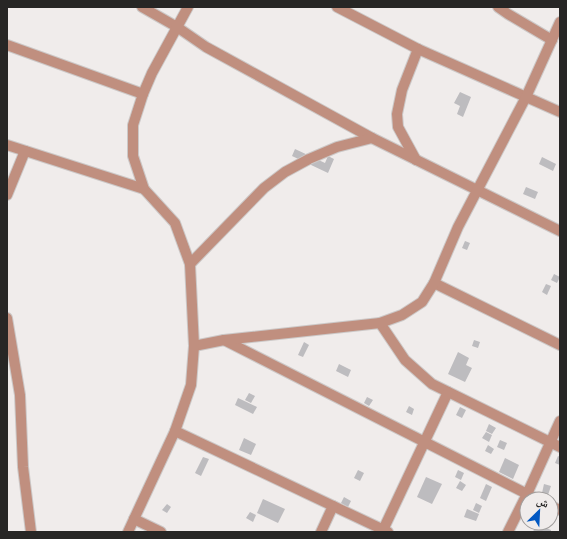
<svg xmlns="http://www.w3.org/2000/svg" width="567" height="539" font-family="'Work Sans','Noto Naskh Arabic',sans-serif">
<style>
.building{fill:#bdbcbf}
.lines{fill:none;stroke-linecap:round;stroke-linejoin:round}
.minor-casing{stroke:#ccc8c7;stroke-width:12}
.minor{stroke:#c08f7f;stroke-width:10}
</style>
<rect width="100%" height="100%" fill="#f0eceb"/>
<g class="building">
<polygon points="460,92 471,97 463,117 457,114 460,106 454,103"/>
<polygon points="295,149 325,163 328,156 334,159 328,173 292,156"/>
<polygon points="542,157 556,164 553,171 539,164"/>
<polygon points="526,187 538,192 535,199 523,194"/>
<polygon points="465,241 470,243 467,250 462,248"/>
<polygon points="554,274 560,277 557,283 551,280"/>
<polygon points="546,284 551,286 547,295 542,292"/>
<polygon points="474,340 480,342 478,348 472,346"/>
<polygon points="304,342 309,345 303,357 298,355"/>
<polygon points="458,352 469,358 466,365 472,368 465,382 448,374"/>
<polygon points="339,364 351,370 348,377 336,371"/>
<polygon points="249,393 255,396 251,403 245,400"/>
<polygon points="367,397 373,400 369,406 364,403"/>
<polygon points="238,398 257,407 253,414 235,405"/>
<polygon points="409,406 414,409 412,415 406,412"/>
<polygon points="460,407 466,410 462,418 456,415"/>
<polygon points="489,424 496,428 492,434 486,431"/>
<polygon points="486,432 492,435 489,442 482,438"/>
<polygon points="244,438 256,444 251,455 239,450"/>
<polygon points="500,440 507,443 504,450 497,447"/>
<polygon points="488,445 494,449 491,454 485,451"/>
<polygon points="558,456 560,457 560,465 555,463"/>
<polygon points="203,457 209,459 201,476 195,473"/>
<polygon points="505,458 519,465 513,479 499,472"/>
<polygon points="358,470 364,473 360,481 354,478"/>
<polygon points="458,470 464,473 461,480 455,477"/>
<polygon points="426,477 442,484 432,504 417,497"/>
<polygon points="460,481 466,485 462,491 456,488"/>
<polygon points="486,484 492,487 486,501 480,498"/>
<polygon points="544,484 551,486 548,495 542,493"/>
<polygon points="344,497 351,501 348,507 341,503"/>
<polygon points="263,499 285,509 278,523 257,513"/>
<polygon points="476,503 482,506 479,513 473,510"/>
<polygon points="167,504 171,507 167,513 162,510"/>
<polygon points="467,509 479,514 476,521 464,517"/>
<polygon points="250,512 256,515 253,522 246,518"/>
<polygon points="536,524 551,530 551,532 533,532"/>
</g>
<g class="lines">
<defs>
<g id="minor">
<polyline points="142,7 177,27 206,47 372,138 560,231"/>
<polyline points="337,7 418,49 560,112"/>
<polyline points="498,7 508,14 552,40"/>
<polyline points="7,45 143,94"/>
<polyline points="7,145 144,189"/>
<polyline points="416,160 398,127 397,114 402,90 418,49"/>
<polyline points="7,195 25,151"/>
<polyline points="190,264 264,188 285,172 309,159 337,147 372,138"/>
<polyline points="434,283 560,345"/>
<polyline points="7,318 20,395 23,467 31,532"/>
<polyline points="380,323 405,360 432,384 560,447"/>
<polyline points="224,340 537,499"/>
<polyline points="194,346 224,340 380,323 402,315 422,302 434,283 458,227 526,97 560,22"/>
<polyline points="175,431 388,532"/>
<polyline points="551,506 560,510"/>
<polyline points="134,519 161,532"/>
<polyline points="383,530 448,392"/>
<polyline points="128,532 134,519 175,431 191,385 194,346 190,264 175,223 144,189 133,156 133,125 143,94 152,73 188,7"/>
<polyline points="321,532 333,506"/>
<polyline points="508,532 527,494 560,421"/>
</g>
</defs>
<use href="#minor" class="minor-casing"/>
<use href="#minor" class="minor"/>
</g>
<rect width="567" height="539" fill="none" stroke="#272625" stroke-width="16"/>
<g transform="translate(539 511) rotate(24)"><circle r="19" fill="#f0eceb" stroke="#a09d9c"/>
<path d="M0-3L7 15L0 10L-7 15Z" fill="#0258c2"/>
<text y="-6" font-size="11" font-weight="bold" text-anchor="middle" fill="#272625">ش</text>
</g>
</svg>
